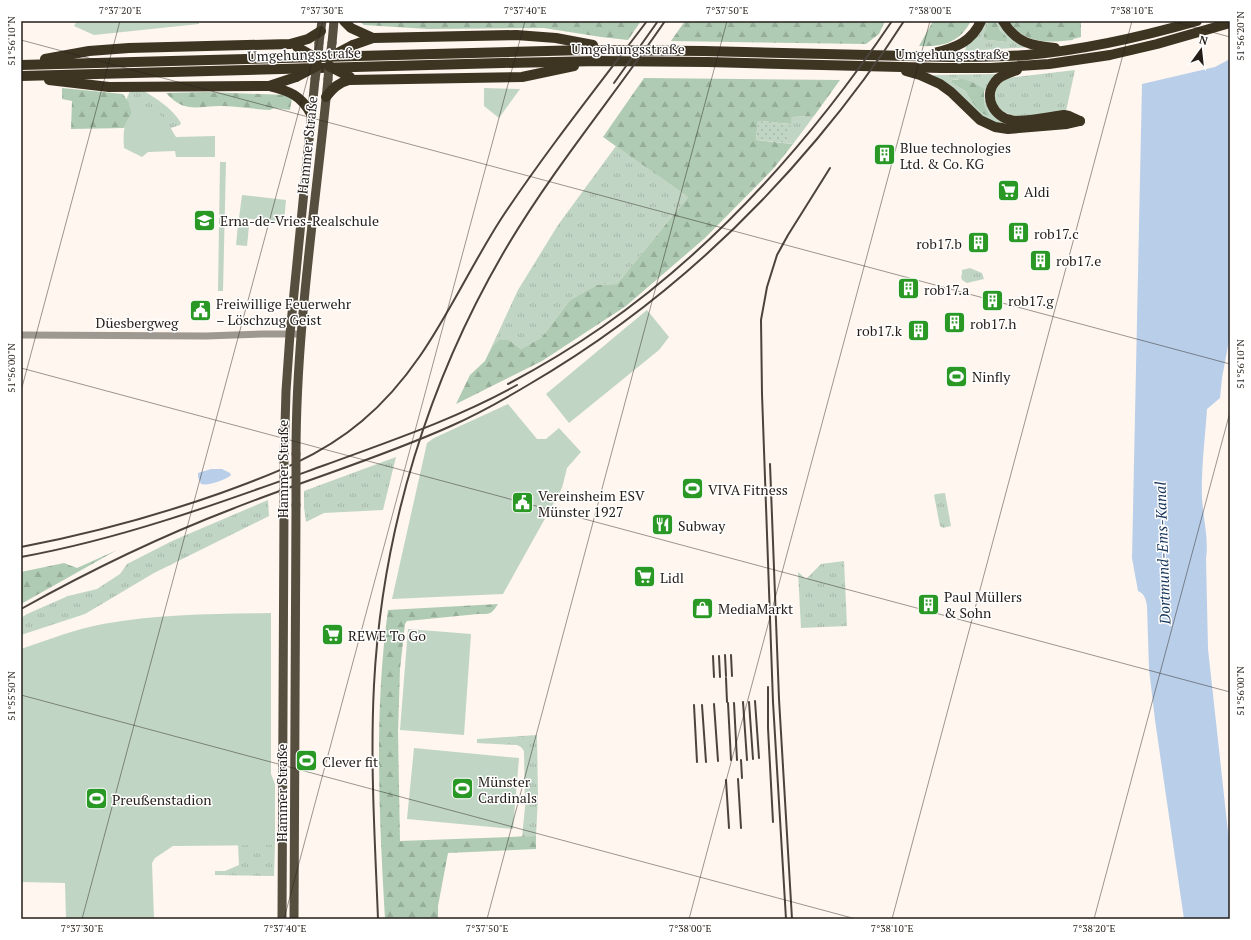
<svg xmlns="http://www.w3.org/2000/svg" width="1251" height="940" font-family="'PT Serif',serif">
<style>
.grass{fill:url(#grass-tufts);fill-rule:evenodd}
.forest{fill:url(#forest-firs)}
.park{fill:#c1d5c4}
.garden{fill:url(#garden-dots)}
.water{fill:#b9cee9}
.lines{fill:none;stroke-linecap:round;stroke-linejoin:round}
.minor{stroke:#9e9990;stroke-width:7}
.major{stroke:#564e3e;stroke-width:9}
.highway{stroke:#3d3422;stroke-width:10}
.rail{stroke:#4b443d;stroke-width:2}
.major-bridge{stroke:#564e3e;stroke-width:9}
.highway-bridge{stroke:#3d3422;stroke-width:10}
.ticks{fill:none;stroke:#251e18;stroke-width:1;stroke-opacity:0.45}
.labels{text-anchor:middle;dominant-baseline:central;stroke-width:3;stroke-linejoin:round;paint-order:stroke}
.street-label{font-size:14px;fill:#251e18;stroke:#fff}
.poi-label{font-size:14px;fill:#251e18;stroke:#fff;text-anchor:start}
.water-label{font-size:15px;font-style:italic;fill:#163559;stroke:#fff}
.neatline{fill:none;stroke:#251e18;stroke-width:1.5}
.ticks-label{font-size:10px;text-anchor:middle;fill:#251e18}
</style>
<defs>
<pattern id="grass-tufts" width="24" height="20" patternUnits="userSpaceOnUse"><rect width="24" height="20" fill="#c1d5c4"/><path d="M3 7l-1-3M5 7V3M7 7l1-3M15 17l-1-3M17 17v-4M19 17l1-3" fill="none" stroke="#a6b6a8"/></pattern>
<pattern id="forest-firs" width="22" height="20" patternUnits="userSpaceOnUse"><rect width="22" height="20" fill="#afcbb3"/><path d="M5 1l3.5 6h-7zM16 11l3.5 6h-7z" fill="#96ae99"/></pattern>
<pattern id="garden-dots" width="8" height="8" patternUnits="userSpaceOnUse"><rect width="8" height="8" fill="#c1d5c4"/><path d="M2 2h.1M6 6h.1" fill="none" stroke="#a6b6a8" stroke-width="1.8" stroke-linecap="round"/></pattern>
</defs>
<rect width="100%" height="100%" fill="#fef6ef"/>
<g class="grass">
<path d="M985 21H989L987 27 988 40 1007 42C1005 34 998 29 995 21H998L1031 47 965 51 966 46Z"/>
<path d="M1075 70 1066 111C1047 113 999 127 995 98 994 89 1000 83 1007 78Z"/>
<path d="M998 74 988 88 1007 124H999L985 119 934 77V75ZM958 79 985 91 984 104 990 116 983 113 966 92 951 82 952 80Z"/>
<path d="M142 90C156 98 172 108 181 123L180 125 171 128 132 115 129 104 126 100 130 91Z"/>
<polygon points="814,116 793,144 786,143 792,117"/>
<polygon points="616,146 688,197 617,284 597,285 570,300 542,337 521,349 509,340 485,361 518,290 558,225"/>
<polygon points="970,268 982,273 984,279 967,283 962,280 961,276 962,275 962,270"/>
<polygon points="396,457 383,510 324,513 306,522 304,507 304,491"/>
<polygon points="945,493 951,526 943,528 940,526 934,495 936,494"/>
<polygon points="268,500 269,516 154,573 85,614 21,635 21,618 27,614 68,596 97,589 120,574 127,564 172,541"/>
<polygon points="844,561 847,626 801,628 798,572 806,579 821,564"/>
<polygon points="537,735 538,797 536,836 522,837 525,807 524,751 521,747 517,745 477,743 477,739"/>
<polygon points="238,845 275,845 274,876 215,875 215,871 225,871 239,865"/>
</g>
<g class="forest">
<polygon points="359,21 641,21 628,40 601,37 544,28 428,29 364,25"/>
<polygon points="685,21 885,21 879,34 866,44 671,41"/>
<path d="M933 21H971C959 43 943 47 919 46Z"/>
<polygon points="989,21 995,21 1000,30 1007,38 1007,42 988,40 984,38 984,35"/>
<path d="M1009 21H1081V37L1073 39V40C1048 43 1024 44 1009 21Z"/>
<polygon points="644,78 840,80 814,116 792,117 791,124 758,121 756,140 793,144 774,168 705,238 626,306 542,361 456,404 470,375 485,361 493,346 499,340 509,340 521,349 542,337 570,300 597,285 617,284 688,197 603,137"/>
<path d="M962 79 972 82 984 89V104L990 116C978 115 972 99 965 91 960 88 955 85 951 82L952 80Z"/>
<polygon points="62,88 123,94 129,103 132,114 129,118 124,128 71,129 72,101 62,99"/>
<path d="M206 92 286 95 292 98 290 110 274 108 270 110C255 109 239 107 224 106 199 105 186 115 166 93Z"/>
<polygon points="117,550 21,604 21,572 64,563 77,568"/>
<path d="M498 604C491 615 490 614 478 614L407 621 405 624 400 669 398 732 400 841 536 836V849L448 853 438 906V919H385C379 816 374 712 388 610Z"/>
</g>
<g class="park">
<polygon points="77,21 199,21 199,24 94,35 74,26"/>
<polygon points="484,88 520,89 499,118 484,106"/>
<path d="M147 109C166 115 167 122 176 137L215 136V157H176L175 151 148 152 142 157 124 148C123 128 123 112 147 109Z"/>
<polygon points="220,162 226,162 223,291 218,291"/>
<polygon points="242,195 286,200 284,222 239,218"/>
<polygon points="238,225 249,226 247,246 236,245"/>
<polygon points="647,310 669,337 659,350 569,423 546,394"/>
<polygon points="508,404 537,439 546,439 559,428 581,452 567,468 562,488 503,594 392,599 427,443 434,438"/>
<path d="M271 613V774L275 784V845L173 846 155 858 152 863 154 919H66L65 883 21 882V649C48 640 75 629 103 624 158 614 215 614 271 613Z"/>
<polygon points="408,629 471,634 464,735 400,730"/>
<polygon points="414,748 519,758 513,829 407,819"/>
</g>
<polygon class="garden" points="758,121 791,124 786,143 756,140"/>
<g class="water">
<path d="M1230 59V335L1222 378 1220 398 1207 409C1205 439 1201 469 1202 498 1203 518 1209 539 1206 559L1208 649 1230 850V919H1184L1155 720 1149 669 1147 606C1146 600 1145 594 1138 591L1132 558 1142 84 1215 67Z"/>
<path d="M211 469H222L230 473 231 475C226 480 208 486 201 484L198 477V473Z"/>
</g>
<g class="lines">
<polyline class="minor" points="21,335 206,336 262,334 301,334"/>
<g class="major">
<polyline points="319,43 322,21"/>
<polyline points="332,43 334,21"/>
<path d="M296 454C296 328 316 204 328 79"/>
<polyline points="284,459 286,391 290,334 315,79"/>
<polyline points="282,919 284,507"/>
<polyline points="294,919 296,505"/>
</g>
<g class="highway">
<polyline points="344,21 351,28 373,38"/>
<path d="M1003 21C1016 43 1032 46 1055 48"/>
<polyline points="353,45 373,38 516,35 556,38 593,45"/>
<path d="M934 53C955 48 972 42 981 21"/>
<polyline points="45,59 89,51 129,48 290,44 308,39 321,31"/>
<path d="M21 65 585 50 704 51 951 57C976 57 1002 57 1027 55 1085 50 1141 37 1197 21"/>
<path d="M1017 70C1009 73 1000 75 995 82 983 97 994 117 1011 120 1024 123 1049 117 1064 115L1069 116 1080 121"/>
<polyline points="906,71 920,75 940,84 951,92 980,120 995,127 1008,129 1067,124 1080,121"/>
<polyline points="21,76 502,63 599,61 708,62 941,68 991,68 1049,64 1110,55 1157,44 1230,23"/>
<path d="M49 80 109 87 269 86C289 91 301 95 311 114"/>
<polyline points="269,86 296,77"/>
<path d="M326 97C333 88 338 83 349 80L522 77 574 66"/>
</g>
<g class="rail">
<polyline points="614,83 658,21"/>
<path d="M508 384C540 367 572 348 602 327 718 246 813 138 892 21"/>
<polyline points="770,464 779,699 792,919"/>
<path d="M21 547C89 534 156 516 221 493 271 475 321 456 362 421 428 366 456 289 501 219 546 151 598 86 647 21"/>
<path d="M21 557C126 538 225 501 325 465 390 441 456 419 517 385"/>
<path d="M21 609C89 571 159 537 232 509 305 480 380 458 451 426 478 414 503 400 528 385 638 321 735 237 817 139 848 102 878 62 904 21"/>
<polyline points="725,655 726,676"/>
<polyline points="731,655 732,676"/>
<polyline points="713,656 714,677"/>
<polyline points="719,656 720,677"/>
<polyline points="726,678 727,702"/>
<polyline points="768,687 768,728 773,822"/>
<polyline points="755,701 759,758"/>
<polyline points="743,702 747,760"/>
<polyline points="749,702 753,759"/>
<polyline points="728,703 731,760"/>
<polyline points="734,703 737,760"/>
<polyline points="714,704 718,761"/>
<polyline points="694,705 697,762"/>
<polyline points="702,705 706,762"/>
<polyline points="741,760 742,778"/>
<polyline points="738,779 741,828"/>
<polyline points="726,780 729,828"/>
<path d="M378 919C375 841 370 763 374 685 382 530 429 378 508 245 555 166 614 96 665 21"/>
<polyline points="786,919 773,702 762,394 761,320 767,287 777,255 788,235 830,168"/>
</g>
<g class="major-bridge">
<polyline points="330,57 332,43"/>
<polyline points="318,59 319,43"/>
<polyline points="315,79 317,66"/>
<polyline points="328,79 329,66"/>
<polyline points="296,505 296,454"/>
<polyline points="284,507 284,459"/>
</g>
<g class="highway-bridge">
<polyline points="297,47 318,59"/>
<polyline points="330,57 353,45"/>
<polyline points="329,66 350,77"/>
<polyline points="296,77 317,66"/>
</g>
</g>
<path class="ticks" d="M1171 21 1230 37M21 40 1230 364M21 368 1230 692M21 391 120 21M21 695 856 919M82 919 323 21M284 919 525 21M487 919 727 21M689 919 930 21M892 919 1132 21M1094 919 1230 412"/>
<defs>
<symbol id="building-square" viewBox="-11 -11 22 22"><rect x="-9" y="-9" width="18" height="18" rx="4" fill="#2a9824" stroke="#fff"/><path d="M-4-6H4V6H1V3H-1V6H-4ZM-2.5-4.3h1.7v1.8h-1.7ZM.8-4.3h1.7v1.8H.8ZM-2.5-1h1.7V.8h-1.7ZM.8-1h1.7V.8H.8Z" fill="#fff"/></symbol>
<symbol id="supermarket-square" viewBox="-11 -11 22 22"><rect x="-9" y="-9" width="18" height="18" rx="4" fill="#2a9824" stroke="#fff"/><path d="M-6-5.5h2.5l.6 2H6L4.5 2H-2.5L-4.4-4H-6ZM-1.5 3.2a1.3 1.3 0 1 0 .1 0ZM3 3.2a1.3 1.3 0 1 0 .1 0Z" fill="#fff"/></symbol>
<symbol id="school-square" viewBox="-11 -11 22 22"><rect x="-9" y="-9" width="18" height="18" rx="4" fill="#2a9824" stroke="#fff"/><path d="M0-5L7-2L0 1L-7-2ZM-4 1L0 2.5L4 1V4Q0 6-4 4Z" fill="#fff"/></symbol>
<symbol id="civic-square" viewBox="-11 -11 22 22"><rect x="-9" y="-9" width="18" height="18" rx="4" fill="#2a9824" stroke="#fff"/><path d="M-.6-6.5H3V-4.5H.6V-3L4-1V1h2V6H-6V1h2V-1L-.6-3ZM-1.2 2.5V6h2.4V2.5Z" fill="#fff"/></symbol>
<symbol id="stadium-square" viewBox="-11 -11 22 22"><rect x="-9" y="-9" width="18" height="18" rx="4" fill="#2a9824" stroke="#fff"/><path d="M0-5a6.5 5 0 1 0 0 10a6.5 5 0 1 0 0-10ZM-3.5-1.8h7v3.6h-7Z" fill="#fff"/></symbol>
<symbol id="restaurant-square" viewBox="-11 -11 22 22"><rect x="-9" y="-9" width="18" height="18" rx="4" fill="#2a9824" stroke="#fff"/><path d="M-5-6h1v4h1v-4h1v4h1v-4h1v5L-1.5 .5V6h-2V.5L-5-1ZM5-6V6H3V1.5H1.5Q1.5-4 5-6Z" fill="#fff"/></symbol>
<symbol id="shop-square" viewBox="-11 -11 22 22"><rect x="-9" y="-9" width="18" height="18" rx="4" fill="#2a9824" stroke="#fff"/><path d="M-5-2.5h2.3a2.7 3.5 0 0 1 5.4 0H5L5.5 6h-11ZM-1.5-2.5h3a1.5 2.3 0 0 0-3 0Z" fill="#fff"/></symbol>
</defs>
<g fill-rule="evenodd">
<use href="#building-square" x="872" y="142" width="25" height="25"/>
<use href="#supermarket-square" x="996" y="178" width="25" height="25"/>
<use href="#school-square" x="192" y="208" width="25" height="25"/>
<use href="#building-square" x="1006" y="220" width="25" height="25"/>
<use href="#building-square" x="966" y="230" width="25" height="25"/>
<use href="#building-square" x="1028" y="248" width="25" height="25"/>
<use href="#building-square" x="896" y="276" width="25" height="25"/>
<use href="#building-square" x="980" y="288" width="25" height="25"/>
<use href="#civic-square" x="188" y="298" width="25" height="25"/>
<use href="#building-square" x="942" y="310" width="25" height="25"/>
<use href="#building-square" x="906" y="318" width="25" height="25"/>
<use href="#stadium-square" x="944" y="364" width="25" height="25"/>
<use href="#stadium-square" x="680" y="476" width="25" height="25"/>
<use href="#civic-square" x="510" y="490" width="25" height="25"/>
<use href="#restaurant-square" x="650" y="512" width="25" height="25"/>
<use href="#supermarket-square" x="632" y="564" width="25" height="25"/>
<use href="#building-square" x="916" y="592" width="25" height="25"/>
<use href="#shop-square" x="690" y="596" width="25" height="25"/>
<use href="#supermarket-square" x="320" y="622" width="25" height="25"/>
<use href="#stadium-square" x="294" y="748" width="25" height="25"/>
<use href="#stadium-square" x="450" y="776" width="25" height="25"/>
<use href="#stadium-square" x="84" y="786" width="25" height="25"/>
</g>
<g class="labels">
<g class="street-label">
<text x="628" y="48">Umgehungsstraße</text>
<text x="952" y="53">Umgehungsstraße</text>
<text transform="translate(304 54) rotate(-2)">Umgehungsstraße</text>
<text transform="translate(307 145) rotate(-84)">Hammer Straße</text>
<text x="137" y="322">Düesbergweg</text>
<text transform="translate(282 469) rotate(-90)">Hammer Straße</text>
<text transform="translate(281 793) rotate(-90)">Hammer Straße</text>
</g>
<g class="poi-label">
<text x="900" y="147">Blue technologies<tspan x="900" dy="16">Ltd. &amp; Co. KG</tspan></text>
<text x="1024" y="191">Aldi</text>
<text x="220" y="220">Erna-de-Vries-Realschule</text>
<text x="1034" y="233">rob17.c</text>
<text x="962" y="243" text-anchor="end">rob17.b</text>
<text x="1056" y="260">rob17.e</text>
<text x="924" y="289">rob17.a</text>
<text x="1008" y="300">rob17.g</text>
<text x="216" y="303">Freiwillige Feuerwehr<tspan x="216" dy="16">– Löschzug Geist</tspan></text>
<text x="970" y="323">rob17.h</text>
<text x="902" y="330" text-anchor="end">rob17.k</text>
<text x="972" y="376">Ninfly</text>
<text x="708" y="489">VIVA Fitness</text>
<text x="538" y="495">Vereinsheim ESV<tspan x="538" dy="16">Münster 1927</tspan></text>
<text x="678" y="525">Subway</text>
<text x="660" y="577">Lidl</text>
<text x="944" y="596">Paul Müllers<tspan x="944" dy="16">&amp; Sohn</tspan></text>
<text x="718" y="608">MediaMarkt</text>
<text x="348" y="635">REWE To Go</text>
<text x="322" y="761">Clever fit</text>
<text x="478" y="781">Münster<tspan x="478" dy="16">Cardinals</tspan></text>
<text x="112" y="799">Preußenstadion</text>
</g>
<g class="water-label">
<text transform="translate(1162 553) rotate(-92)">Dortmund-Ems-Kanal</text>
</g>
</g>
<rect width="1251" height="940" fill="none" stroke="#ffffff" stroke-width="44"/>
<g transform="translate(1201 50) rotate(15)" stroke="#ffffff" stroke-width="3" paint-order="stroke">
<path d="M0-3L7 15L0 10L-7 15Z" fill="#251e18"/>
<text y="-6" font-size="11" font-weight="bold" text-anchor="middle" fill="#251e18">N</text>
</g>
<rect x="22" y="22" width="1207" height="896" class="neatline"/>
<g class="ticks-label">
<text x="120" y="14">7°37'20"E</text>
<text x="322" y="14">7°37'30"E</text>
<text x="525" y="14">7°37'40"E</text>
<text x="727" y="14">7°37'50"E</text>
<text x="930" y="14">7°38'00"E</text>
<text x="1132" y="14">7°38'10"E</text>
<text transform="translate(1240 36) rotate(-90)" y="4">51°56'20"N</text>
<text transform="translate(11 41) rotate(-90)" y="4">51°56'10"N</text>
<text transform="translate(1240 364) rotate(-90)" y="4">51°56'10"N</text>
<text transform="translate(11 368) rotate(-90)" y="4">51°56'00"N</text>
<text transform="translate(1240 691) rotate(-90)" y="4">51°56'00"N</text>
<text transform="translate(11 696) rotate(-90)" y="4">51°55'50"N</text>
<text x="82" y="932">7°37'30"E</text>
<text x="285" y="932">7°37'40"E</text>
<text x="487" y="932">7°37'50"E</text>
<text x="690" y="932">7°38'00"E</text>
<text x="892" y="932">7°38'10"E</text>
<text x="1094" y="932">7°38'20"E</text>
</g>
</svg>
